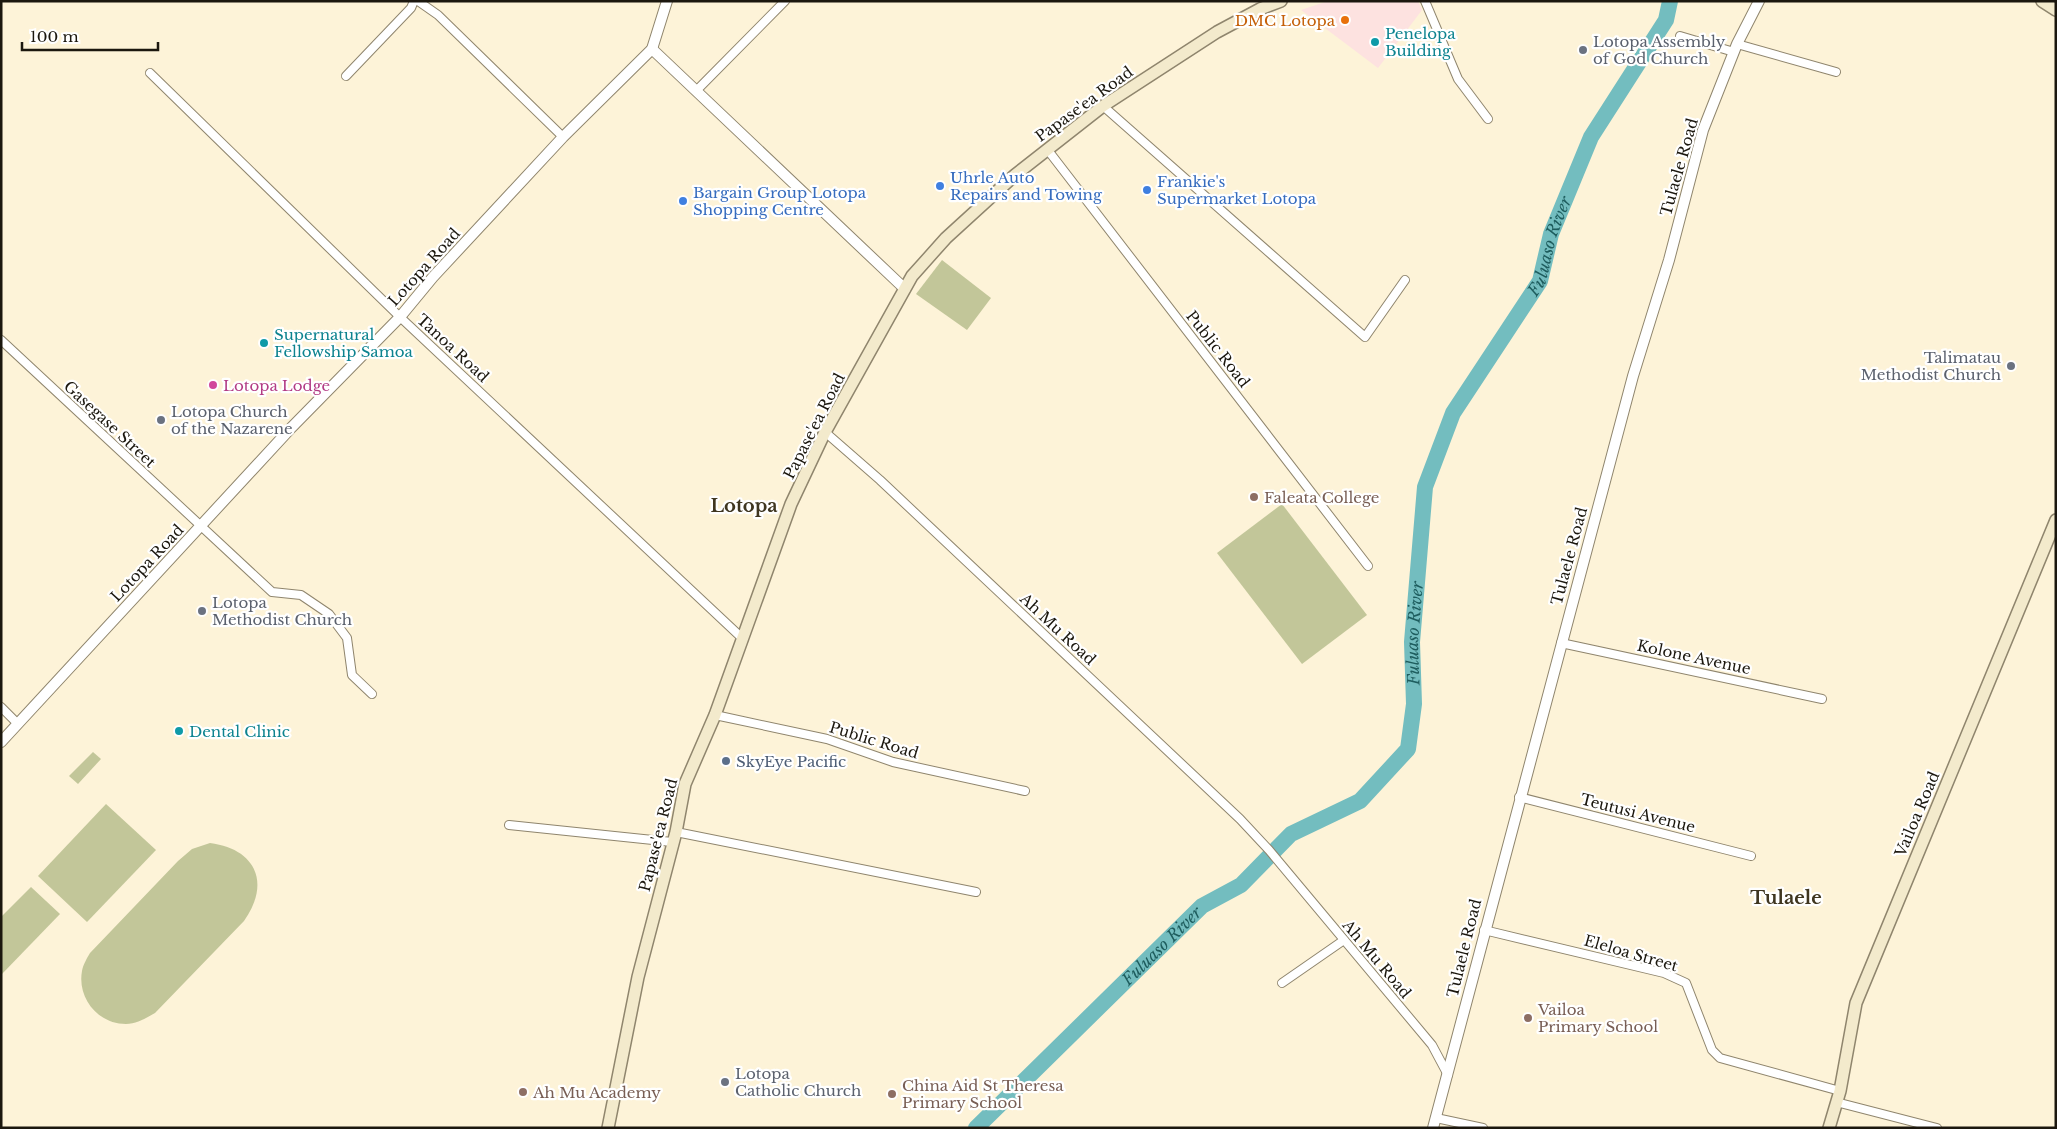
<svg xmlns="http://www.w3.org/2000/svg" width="2057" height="1129" font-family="'Libre Baskerville',serif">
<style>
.commercial{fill:#fde2e0}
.green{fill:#c2c699}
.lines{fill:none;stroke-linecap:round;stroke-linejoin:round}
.river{stroke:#73bdbf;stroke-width:16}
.minor-casing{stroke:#8f856d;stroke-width:10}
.tertiary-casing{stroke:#8f856d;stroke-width:12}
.secondary-casing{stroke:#8f856d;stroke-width:14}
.minor{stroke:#fff;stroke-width:8}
.tertiary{stroke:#fff;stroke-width:10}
.secondary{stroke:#f3eacc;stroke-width:11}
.food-dot{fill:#e8710a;stroke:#fff;stroke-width:2}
.culture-dot{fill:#0f9aa8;stroke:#fff;stroke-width:2}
.worship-dot{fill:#6b7280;stroke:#fff;stroke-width:2}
.shop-dot{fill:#3f7fe0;stroke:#fff;stroke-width:2}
.hotel-dot{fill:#d1479c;stroke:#fff;stroke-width:2}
.education-dot{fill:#8d6e63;stroke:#fff;stroke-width:2}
.service-dot{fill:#5c6f8a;stroke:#fff;stroke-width:2}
.labels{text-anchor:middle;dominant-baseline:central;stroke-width:4.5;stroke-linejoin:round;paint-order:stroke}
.food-label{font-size:15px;fill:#c56008;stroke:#fff;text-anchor:end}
.culture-label{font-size:15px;fill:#0d838f;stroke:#fff;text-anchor:start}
.worship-label{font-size:15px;fill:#5b616d;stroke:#fff;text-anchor:start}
.street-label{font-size:15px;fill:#1b170e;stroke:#fff}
.shop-label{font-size:15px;fill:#366cbe;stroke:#fff;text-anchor:start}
.hotel-label{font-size:15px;fill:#b23c85;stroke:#fff;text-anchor:start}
.education-label{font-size:15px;fill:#785e54;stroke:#fff;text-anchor:start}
.service-label{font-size:15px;fill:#4e5e75;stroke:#fff;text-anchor:start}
.water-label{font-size:16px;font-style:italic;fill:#1e5d5e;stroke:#fff}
.quarter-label{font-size:18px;font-weight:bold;fill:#3f3620;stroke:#fff}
</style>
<rect width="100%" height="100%" fill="#fdf3d8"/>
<polygon class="commercial" points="1328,1 1418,1 1422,10 1378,68 1301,10"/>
<g class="green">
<polygon points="942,260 991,298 967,330 916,294"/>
<polygon points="1282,504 1367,615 1302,664 1217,553"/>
<polygon points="93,752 101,759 78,784 69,776"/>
<polygon points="106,804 156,850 87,922 38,876"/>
<path d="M210 843C256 849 271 883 244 921L155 1013C146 1018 137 1024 126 1024 98 1024 77 998 82 971 83 965 87 958 90 953L178 861 192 849Z"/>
<polygon points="31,887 60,914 1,975 1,917"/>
</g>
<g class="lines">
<path class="river" id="s1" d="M976 1128 1202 906 1241 885 1291 834 1360 801 1408 749 1414 704 1412 642 1425 487 1453 413 1540 281 1551 234 1591 137 1666 20 1670 1"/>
<defs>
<g id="minor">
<polyline points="418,1 438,15 563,137"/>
<polyline points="1425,1 1458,79 1488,119"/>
<polyline points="1680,36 1734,52"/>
<polyline points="1737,44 1836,72"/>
<polyline points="150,73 400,317 742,638"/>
<polyline points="346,76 411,8 414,1"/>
<polyline points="696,91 785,1"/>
<polyline points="1103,106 1365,337 1405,280"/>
<polyline points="1047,149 1368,566"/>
<polyline points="1,340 272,592 301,595 329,614 347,638 352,675 372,694"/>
<polyline points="825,432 880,480 1240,819 1269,850 1432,1045 1448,1075"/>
<polyline points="1561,643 1822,699"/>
<polyline points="1,707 18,724"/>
<polyline points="715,715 827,739 893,762 1025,791"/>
<polyline points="1519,797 1751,856"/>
<polyline points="509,825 672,842"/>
<polyline points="676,832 976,892"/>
<polyline points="1484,930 1664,973 1686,983 1712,1050 1720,1058 1840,1091"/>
<polyline points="1282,983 1344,940"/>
<polyline points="1836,1102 1937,1128"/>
<polyline points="1436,1118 1483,1128"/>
</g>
<g id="tertiary">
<polyline points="652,49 905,289"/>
<polyline points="1,742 291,428 400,317 433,277 563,137 652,49 667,1"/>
<polyline points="1433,1128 1633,376 1669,260 1703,130 1737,44 1759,1"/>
</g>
<g id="secondary">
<polyline points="2042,1 2056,10"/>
<polyline points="608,1128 638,977 676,832 685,784 715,715 791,504 825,432 912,276 946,238 1015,175 1103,106 1217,32 1260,9 1281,1"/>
<polyline points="1829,1128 1840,1091 1856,1003 2056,520"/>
</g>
</defs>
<use href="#minor" class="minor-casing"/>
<use href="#tertiary" class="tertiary-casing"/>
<use href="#secondary" class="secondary-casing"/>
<use href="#minor" class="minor"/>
<use href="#tertiary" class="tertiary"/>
<use href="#secondary" class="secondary"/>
</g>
<circle class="food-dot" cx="1345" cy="20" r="5"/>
<g class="culture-dot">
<circle cx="1375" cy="42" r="5"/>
<circle cx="264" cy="343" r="5"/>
<circle cx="179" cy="731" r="5"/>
</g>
<g class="worship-dot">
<circle cx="1583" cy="50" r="5"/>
<circle cx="2011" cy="366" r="5"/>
<circle cx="161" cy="420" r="5"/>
<circle cx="202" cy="611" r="5"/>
<circle cx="725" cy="1082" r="5"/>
</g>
<g class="shop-dot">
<circle cx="940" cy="186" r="5"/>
<circle cx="1147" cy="190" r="5"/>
<circle cx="683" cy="201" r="5"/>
</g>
<circle class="hotel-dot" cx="213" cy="385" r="5"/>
<g class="education-dot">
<circle cx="1254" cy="497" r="5"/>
<circle cx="1528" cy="1018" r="5"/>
<circle cx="523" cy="1092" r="5"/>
<circle cx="892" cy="1094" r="5"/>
</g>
<circle class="service-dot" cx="726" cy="761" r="5"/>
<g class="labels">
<g class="food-label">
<text x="1335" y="20">DMC Lotopa</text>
</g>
<g class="culture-label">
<text x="1385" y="33">Penelopa<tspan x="1385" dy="17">Building</tspan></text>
<text x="274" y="334">Supernatural<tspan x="274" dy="17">Fellowship Samoa</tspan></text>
<text x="189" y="731">Dental Clinic</text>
</g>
<g class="worship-label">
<text x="1593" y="41">Lotopa Assembly<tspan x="1593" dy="17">of God Church</tspan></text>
<text x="2001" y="357" text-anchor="end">Talimatau<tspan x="2001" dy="17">Methodist Church</tspan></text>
<text x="171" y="411">Lotopa Church<tspan x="171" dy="17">of the Nazarene</tspan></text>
<text x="212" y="602">Lotopa<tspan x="212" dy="17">Methodist Church</tspan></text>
<text x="735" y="1073">Lotopa<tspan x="735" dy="17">Catholic Church</tspan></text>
</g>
<g class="street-label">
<text transform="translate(1084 104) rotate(-36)">Papase'ea Road</text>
<text transform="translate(1679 167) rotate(-74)">Tulaele Road</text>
<text transform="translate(424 267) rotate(-48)">Lotopa Road</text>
<text transform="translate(453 348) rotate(43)">Tanoa Road</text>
<text transform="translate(1218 349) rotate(52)">Public Road</text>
<text transform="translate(110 424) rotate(43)">Gasegase Street</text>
<text transform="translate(814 426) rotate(-63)">Papase'ea Road</text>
<text transform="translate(1569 556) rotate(-75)">Tulaele Road</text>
<text transform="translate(147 563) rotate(-47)">Lotopa Road</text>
<text transform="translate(1058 629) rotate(43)">Ah Mu Road</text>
<text transform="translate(1694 657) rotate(12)">Kolone Avenue</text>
<text transform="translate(874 740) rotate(17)">Public Road</text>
<text transform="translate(1638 813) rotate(14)">Teutusi Avenue</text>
<text transform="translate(1917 814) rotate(-67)">Vailoa Road</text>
<text transform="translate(658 835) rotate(-76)">Papase'ea Road</text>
<text transform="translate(1464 948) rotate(-76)">Tulaele Road</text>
<text transform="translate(1631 953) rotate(16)">Eleloa Street</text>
<text transform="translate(1377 959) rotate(50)">Ah Mu Road</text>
</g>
<g class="shop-label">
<text x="950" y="177">Uhrle Auto<tspan x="950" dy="17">Repairs and Towing</tspan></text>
<text x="1157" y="181">Frankie's<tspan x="1157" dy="17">Supermarket Lotopa</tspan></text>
<text x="693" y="192">Bargain Group Lotopa<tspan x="693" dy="17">Shopping Centre</tspan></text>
</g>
<g class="hotel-label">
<text x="223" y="385">Lotopa Lodge</text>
</g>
<g class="education-label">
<text x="1264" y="497">Faleata College</text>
<text x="1538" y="1009">Vailoa<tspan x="1538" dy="17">Primary School</tspan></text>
<text x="902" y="1085">China Aid St Theresa<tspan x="902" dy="17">Primary School</tspan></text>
<text x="533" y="1092">Ah Mu Academy</text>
</g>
<g class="service-label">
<text x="736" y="761">SkyEye Pacific</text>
</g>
<g class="water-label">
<text stroke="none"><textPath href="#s1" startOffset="1116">Fuluaso River</textPath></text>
<text stroke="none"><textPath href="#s1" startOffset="696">Fuluaso River</textPath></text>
<text stroke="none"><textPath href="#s1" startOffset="260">Fuluaso River</textPath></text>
</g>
<g class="quarter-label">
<text x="744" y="506">Lotopa</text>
<text x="1786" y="898">Tulaele</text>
</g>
</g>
<rect width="2057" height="1129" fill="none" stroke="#1b170e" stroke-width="5"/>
<path d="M22 42v8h136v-8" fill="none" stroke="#1b170e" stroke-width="2.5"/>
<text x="30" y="42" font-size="15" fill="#1b170e" stroke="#ffffff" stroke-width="4" paint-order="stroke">100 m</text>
</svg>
